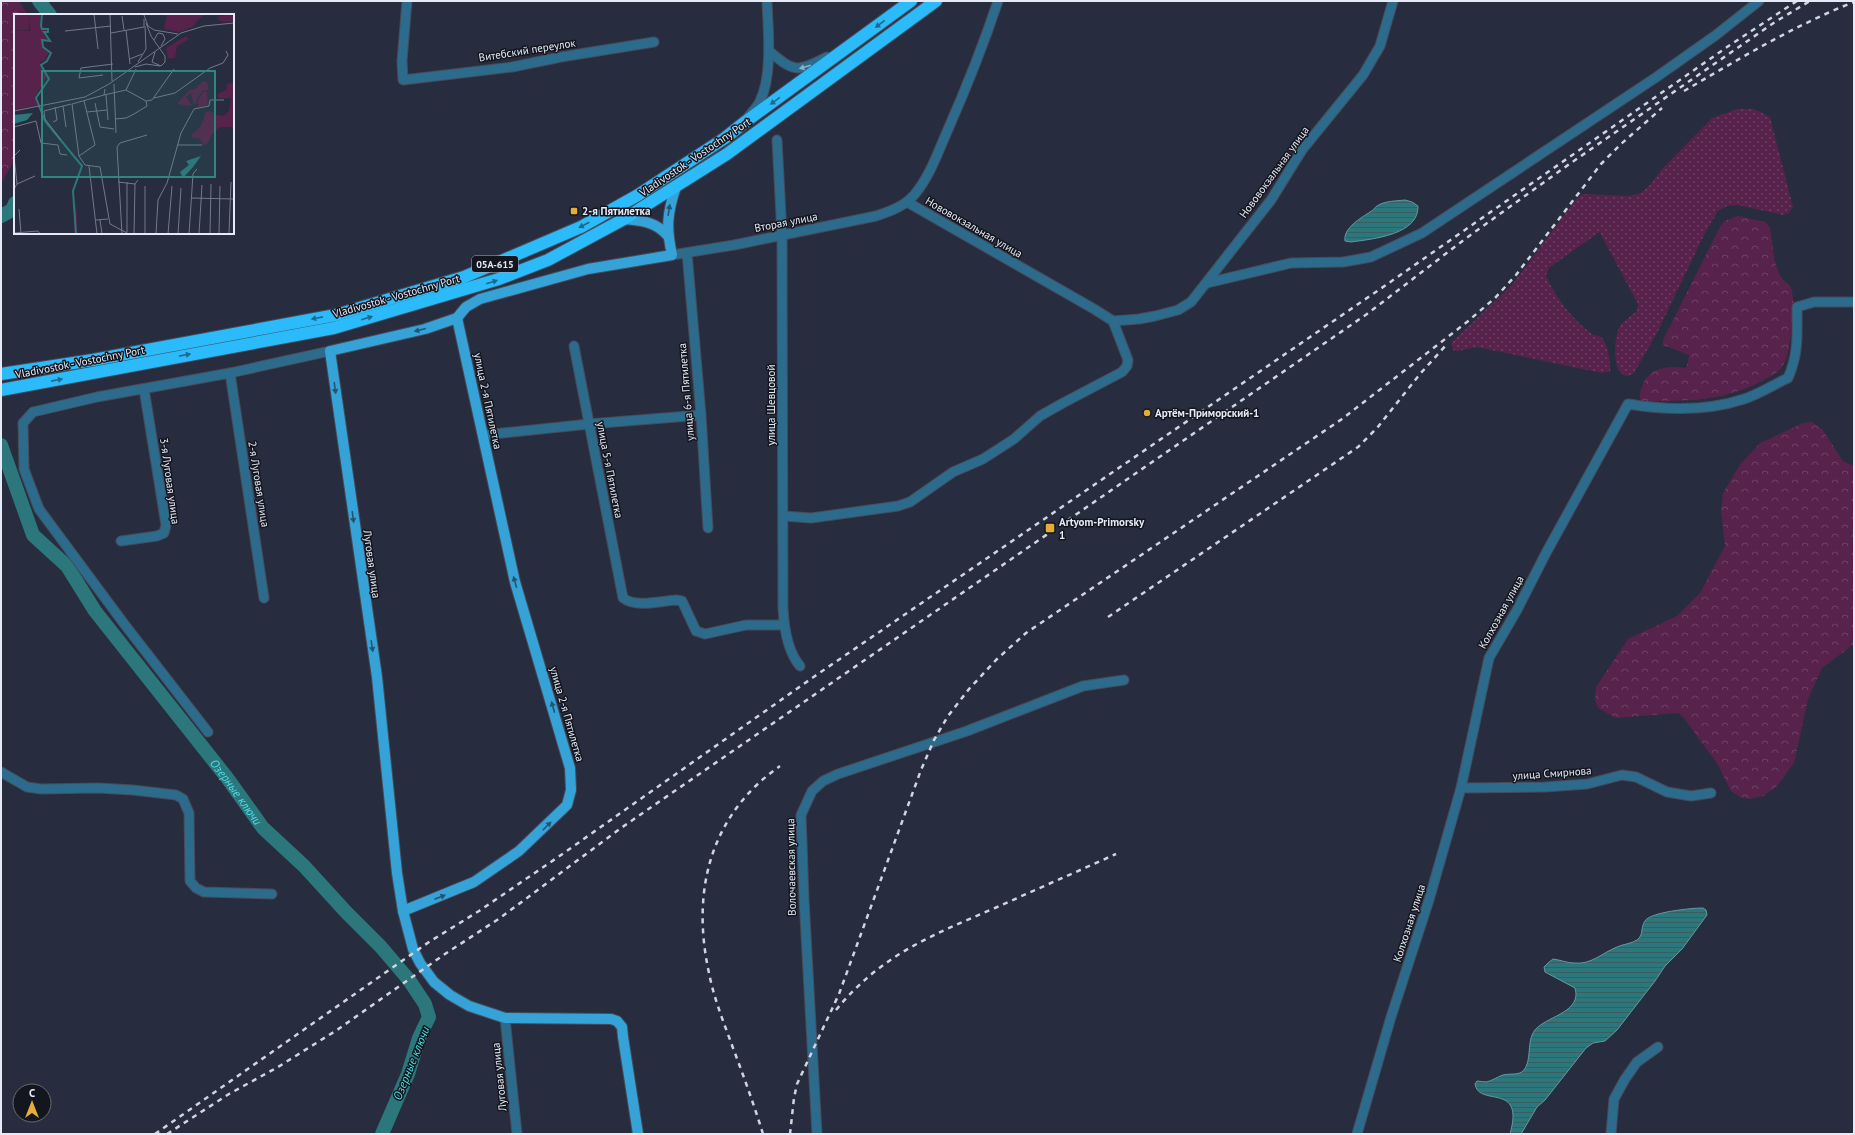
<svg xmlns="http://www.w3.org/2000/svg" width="1855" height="1135" font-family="'PT Sans',sans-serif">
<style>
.grass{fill:url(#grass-dots)}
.forest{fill:url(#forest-crowns)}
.water{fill:url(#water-rules);stroke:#639aa0}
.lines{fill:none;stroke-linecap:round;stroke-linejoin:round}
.river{stroke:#2b777b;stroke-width:14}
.minor-casing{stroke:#464b5b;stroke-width:11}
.major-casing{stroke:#464b5b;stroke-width:12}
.highway-casing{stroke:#464b5b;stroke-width:14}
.minor{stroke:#2c6b8b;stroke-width:9}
.major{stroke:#35a3d8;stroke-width:10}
.highway{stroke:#2bbafa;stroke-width:12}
.rail{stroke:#d1d5e1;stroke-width:2.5;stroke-dasharray:5 5;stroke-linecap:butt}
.oneway{fill:#1f688c}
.oneway2{fill:#92b1c6}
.oneway3{fill:#225572}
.poi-dot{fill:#e7ac37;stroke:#13161e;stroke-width:1.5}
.labels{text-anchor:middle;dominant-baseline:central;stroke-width:3;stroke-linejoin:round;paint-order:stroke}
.shield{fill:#13161e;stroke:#a7aab5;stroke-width:1}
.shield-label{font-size:10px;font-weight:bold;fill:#e6eaf6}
.street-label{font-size:11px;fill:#e6eaf6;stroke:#13161e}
.poi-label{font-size:11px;font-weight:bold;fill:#e6eaf6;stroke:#13161e;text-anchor:start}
.water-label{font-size:12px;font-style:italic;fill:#4ddfe7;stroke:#13161e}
.inset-river{fill:none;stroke:#2b777b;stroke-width:2}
.inset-road{fill:none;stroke:#737988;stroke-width:1}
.view{fill:#2f8782;fill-opacity:0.15;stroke:#2f8782;stroke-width:2}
.inset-edge{fill:none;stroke:#e6eaf6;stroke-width:2}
</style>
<defs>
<pattern id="grass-dots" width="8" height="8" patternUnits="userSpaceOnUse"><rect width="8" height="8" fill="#57224b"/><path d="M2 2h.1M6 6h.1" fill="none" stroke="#6f4266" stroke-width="1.8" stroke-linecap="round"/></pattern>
<pattern id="forest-crowns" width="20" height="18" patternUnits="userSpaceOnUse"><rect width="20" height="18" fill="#57224b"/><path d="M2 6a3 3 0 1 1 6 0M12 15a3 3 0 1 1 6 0" fill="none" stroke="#6f4266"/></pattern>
<pattern id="water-rules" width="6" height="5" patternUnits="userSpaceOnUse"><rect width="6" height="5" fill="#2b777b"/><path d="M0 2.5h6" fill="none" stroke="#385e62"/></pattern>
</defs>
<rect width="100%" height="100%" fill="#272d3e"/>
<path class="grass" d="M1738 109H1754L1770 117 1793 207 1789 213 1783 215 1738 205 1727 206 1718 211 1704 235 1657 333 1634 373 1628 376C1610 374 1614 338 1620 326 1624 320 1632 316 1637 311L1638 304 1600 233H1598L1549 268 1546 275C1554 296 1573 320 1592 334 1596 336 1600 335 1603 339 1608 346 1611 364 1610 372L1602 373 1477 347 1458 351 1453 350 1451 343 1512 285 1577 198 1583 194 1629 196 1641 193 1650 185 1662 169 1712 118Z"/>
<g class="forest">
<polygon points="1,1 19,1 28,15 15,15 15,159 1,184"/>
<path d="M1738 216 1765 222 1770 227C1773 243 1772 261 1781 277 1783 281 1789 283 1791 288 1795 301 1793 316 1791 330 1790 343 1789 358 1781 368 1777 374 1770 376 1764 380 1722 402 1688 401 1642 401L1640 400C1639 395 1640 392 1642 387 1648 368 1667 365 1685 368L1687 366 1689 355 1663 345V340L1720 227 1724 221Z"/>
<polygon points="1812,422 1822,429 1843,461 1854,466 1854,644 1822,668 1808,699 1794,763 1776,787 1763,796 1750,799 1740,797 1731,791 1718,765 1684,718 1678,713 1616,718 1598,708 1595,700 1596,687 1628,639 1677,616 1700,593 1725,546 1721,510 1723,493 1739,466 1760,443 1803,423"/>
</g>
<g class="water">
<path d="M1405 200 1412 202 1418 206C1419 235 1372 239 1351 242L1345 241C1343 228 1361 218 1370 212 1373 211 1374 208 1377 206 1384 201 1396 201 1405 200Z"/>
<path d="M1703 908 1706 910 1707 915 1682 949 1665 966 1655 981 1617 1030 1605 1041 1593 1043 1586 1048 1545 1100 1537 1107 1521 1134H1510C1525 1081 1479 1108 1475 1084L1477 1081C1480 1081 1483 1082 1486 1082 1492 1081 1497 1077 1503 1075 1510 1073 1519 1076 1524 1070 1533 1058 1525 1037 1538 1027 1550 1016 1582 1011 1575 988L1545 972 1544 967 1548 963 1553 959C1561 960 1567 963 1574 963 1591 965 1602 953 1617 947 1623 944 1631 944 1637 940 1644 935 1640 928 1645 921 1650 912 1692 908 1703 908Z"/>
</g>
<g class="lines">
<g class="river">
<polyline points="39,1 50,15"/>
<polyline points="1,216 12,210 15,203"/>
<path id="s1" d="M1 445 33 535 67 566 95 611 228 779 263 828 304 866 346 912 381 947 409 980 425 1004 429 1017 419 1038 408 1074 382 1134"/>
</g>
<defs>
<g id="minor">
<polyline points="407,1 402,61 403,80 512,67 561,57 654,42"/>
<path d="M769 51C795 73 797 72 827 57"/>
<path d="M749 116C753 111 758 106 760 101 773 75 768 29 767 1"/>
<path d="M777 140 782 235 783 608C784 627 787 651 800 666"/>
<polyline points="907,202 1094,309 1113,321 1139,319 1155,316 1178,310 1191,302 1271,200 1302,150 1363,75 1380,46 1393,1"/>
<polyline points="687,253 701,415 708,528"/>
<path d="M672 255 734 245 876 216C891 211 905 206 915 194 929 177 937 155 946 134 965 91 983 46 998 1"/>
<polyline points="1207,283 1291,263 1343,262 1371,257 1422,233 1658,76 1716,35 1759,1"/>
<path d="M574 346 623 598C636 608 660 601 676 600L682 601 696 631 705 634 746 625H784"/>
<polyline points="230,373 264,598"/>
<polyline points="484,435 589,424 701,415"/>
<polyline points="784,516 811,518 898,506 910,502 953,472 983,459 1014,439 1040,416 1063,403 1122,372 1127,366 1128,360 1113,321"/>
<polyline points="121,541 157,536 164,533 166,525 144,389"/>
<polyline points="208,732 125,625 39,509 24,469 23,423 33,412 97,397 230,373 330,351"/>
<polyline points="1,772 27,787 41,789 98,788 133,790 176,795 183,799 189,813 190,881 196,888 204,892 272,894"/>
<polyline points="1461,788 1545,787 1587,784 1622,775 1636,777 1667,792 1691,796 1711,793"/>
<polyline points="505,1018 517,1134"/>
<polyline points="817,1134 804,899 801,815 812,791 823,781 838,774 967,731 1083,686 1124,680"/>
<path d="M1357 1134 1391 1017 1429 900 1461 788 1489 658 1517 610 1546 553 1628 404C1665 410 1708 411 1744 399 1759 394 1773 385 1788 378 1799 353 1797 334 1797 307L1814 302H1854"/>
<polyline points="1611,1134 1614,1099 1625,1079 1637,1062 1658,1047"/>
</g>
<g id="major">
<path d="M624 219C641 221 655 221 667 235"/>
<polyline points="457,318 425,329 330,351 377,677 397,873 403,911 413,949 420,963 434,982 450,995 469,1006 505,1018 611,1019 617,1021 622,1027 623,1037 638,1134"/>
<path d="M457 318 466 307 480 299 588 269 672 255C666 228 667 213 676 187"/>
<polyline points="403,911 474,882 519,851 567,805 571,790 570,768 515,582 457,318"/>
</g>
<g id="highway">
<polyline points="1,374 93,360 336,315 464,277 581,227 638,195 725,138 745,122 911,1"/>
<polyline points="1,390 334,328 499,279 548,260 624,219 727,154 936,1"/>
</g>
</defs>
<use href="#minor" class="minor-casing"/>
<use href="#major" class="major-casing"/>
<use href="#highway" class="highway-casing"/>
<use href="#minor" class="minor"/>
<use href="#major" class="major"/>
<use href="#highway" class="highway"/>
<g class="rail">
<path d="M1684 91C1739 59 1795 25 1854 2"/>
<polyline points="1108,617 1358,447 1377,428 1420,374 1448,343"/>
<path d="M836 1010C881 955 932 935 995 908 1035 890 1076 872 1116 854"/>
<polyline points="155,1134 429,942 479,911 561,855 815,676 1386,285 1730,45 1797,1"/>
<polyline points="167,1134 229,1094 278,1067 337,1030 445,954 500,918 621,828 1367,314 1465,239 1568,165 1775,22 1810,1"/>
<path d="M763 1134C754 1105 744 1077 733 1048 724 1023 714 999 709 973 691 891 710 815 780 766"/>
<polyline points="790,1134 794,1098 797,1084 839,994 921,770 934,740 948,716 969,689 996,660 1026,633 1342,419 1467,322 1495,298 1516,275 1601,164 1621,144 1662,108"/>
</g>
</g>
<defs><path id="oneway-solid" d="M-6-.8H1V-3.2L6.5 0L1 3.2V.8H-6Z"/></defs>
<g class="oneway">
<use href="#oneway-solid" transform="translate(880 24) rotate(143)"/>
<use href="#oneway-solid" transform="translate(775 101) rotate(144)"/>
<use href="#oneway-solid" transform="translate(584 225) rotate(152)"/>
<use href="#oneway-solid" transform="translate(492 282) rotate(-17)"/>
<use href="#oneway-solid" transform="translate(317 318) rotate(169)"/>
<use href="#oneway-solid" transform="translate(367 318) rotate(-16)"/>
<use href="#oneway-solid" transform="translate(185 355) rotate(-11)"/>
<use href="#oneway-solid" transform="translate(57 380) rotate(-11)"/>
</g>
<use class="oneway2" href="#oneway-solid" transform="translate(805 67) rotate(164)"/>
<g class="oneway3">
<use href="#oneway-solid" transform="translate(669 210) rotate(-81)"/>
<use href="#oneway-solid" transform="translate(420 330) rotate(166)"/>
<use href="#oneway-solid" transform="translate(335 388) rotate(82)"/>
<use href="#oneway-solid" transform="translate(353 517) rotate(82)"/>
<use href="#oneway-solid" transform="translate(515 582) rotate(-105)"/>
<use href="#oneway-solid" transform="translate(372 646) rotate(82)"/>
<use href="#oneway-solid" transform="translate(553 707) rotate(-106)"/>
<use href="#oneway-solid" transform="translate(547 826) rotate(-45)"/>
<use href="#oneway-solid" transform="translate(440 897) rotate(-21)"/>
</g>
<g class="poi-dot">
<rect x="570" y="207" width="8" height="8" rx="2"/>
<circle cx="1147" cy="413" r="4"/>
<rect x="1045" y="523" width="10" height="10" rx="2"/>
</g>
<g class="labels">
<rect class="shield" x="472" y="256" width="46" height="16" rx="3"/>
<g class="shield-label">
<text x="495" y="264">05А-615</text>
</g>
<g class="street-label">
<text transform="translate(527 50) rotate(-9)">Витебский переулок</text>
<text transform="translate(695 157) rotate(-34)">Vladivostok - Vostochny Port</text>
<text transform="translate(1274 172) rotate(-54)">Нововокзальная улица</text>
<text transform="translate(786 222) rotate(-11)">Вторая улица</text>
<text transform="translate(974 227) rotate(30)">Нововокзальная улица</text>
<text transform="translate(396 296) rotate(-16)">Vladivostok - Vostochny Port</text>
<text transform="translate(80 362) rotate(-11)">Vladivostok - Vostochny Port</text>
<text transform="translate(686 392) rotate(-95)">улица 6-я Пятилетка</text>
<text transform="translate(488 401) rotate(78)">улица 2-я Пятилетка</text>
<text transform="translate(771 405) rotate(-90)">улица Шевцовой</text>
<text transform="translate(610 470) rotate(79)">улица 5-я Пятилетка</text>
<text transform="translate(170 481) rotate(82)">3-я Луговая улица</text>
<text transform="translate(259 484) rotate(81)">2-я Луговая улица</text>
<text transform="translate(372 564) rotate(82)">Луговая улица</text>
<text transform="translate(1501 612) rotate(-61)">Колхозная улица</text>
<text transform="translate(567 714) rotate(74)">улица 2-я Пятилетка</text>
<text transform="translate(1552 773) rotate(-4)">улица Смирнова</text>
<text transform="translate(791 867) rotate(-91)">Волочаевская улица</text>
<text transform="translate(1409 923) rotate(-72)">Колхозная улица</text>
<text transform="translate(499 1077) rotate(-96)">Луговая улица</text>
</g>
<g class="poi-label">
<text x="582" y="211">2-я Пятилетка</text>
<text x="1155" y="413">Артём-Приморский-1</text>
<text x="1059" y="522">Artyom-Primorsky<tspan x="1059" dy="13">1</tspan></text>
</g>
<g class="water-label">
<text stroke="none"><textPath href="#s1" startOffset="424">Озерные ключи</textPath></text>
<text transform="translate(411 1063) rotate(-68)">Озерные ключи</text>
</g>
</g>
<g transform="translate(14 14)">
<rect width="220" height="220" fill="#272d3e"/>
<path d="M0 0H16L15 16 0 17ZM212 1 220 2V8L206 7 202 3ZM189 67 193 68 195 76 188 77 180 92 177 79 172 83 178 92 163 90 175 76 181 75Z" fill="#57224b"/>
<path d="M16 0H24L27 3V15L33 17 29 20 34 27 28 25 27 31 35 38 31 46 26 48 33 62 21 83 25 91 0 96V17H16ZM153 0H190L178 13 165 18 150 15ZM172 22 175 25 163 32 161 44H154L152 34ZM220 68V113H206L198 120 195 128 190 132 185 124H179L177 121 187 112 192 98 197 97 201 101 210 102 215 97 217 84H204V80L212 76 213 70ZM189 78H193L194 91 181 94 185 91 183 89ZM61 187 63 200V220H60Z" fill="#57224b"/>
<path d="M19 99 13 106 0 110V101ZM187 142 179 153 169 164 166 158 175 151 172 147Z" fill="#2b777b"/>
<path class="inset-river" d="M28 0 27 12 28 15H34V18H30L36 27 28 26 29 33 37 39 33 47 27 51 35 65 22 84 31 107 68 152 59 177 62 220"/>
<path class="inset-road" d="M80 0 84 35M96 0 98 67M130 1 134 12 140 16 164 20M108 2 110 16M132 9 137 22 151 42V48L147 52 138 48 141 38M112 16 116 50M51 17 97 12M97 19 130 13V5M140 26 144 19 149 20 151 25 147 32M116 45 128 40M124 48 132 35 131 12M121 53 132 50 146 52M89 61 65 64 67 54 99 50M100 70 102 119M91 75 90 81 58 90 65 142 71 151 86 153 96 210 115 220M112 76 132 87 138 86 160 55M90 81 112 76 122 55M92 81 94 106M140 84 161 79 196 54 209 49 214 41 212 37M81 89 86 113 100 115M49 92 52 113M0 97 71 83 95 70 167 19 190 12 220 9M73 98 93 96M101 105 112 104 120 100 133 92 132 87M39 108 43 106 41 93M0 113 22 107 27 129 44 131 46 140 53 141M47 126 31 105 30 97 57 90M164 131H188M65 142 81 131 70 87M75 152 83 220M104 168 121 170 124 166M3 170 21 162M0 175 3 170 0 142 6 136M177 184 220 185M5 195 7 220M82 206 94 205M86 206 88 220M113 218V168M0 219 24 217 26 220M215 219 217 168M108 220 103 133 106 129 133 121M120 220 121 170M131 220V172M142 220 144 186 153 169 167 119 180 95 195 92 196 86H210M154 220 158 172M164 220 167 174M175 220 179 160 183 155M185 220 188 171M196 220 197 170M205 220 206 172"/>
<path class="view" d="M28 57H201V163H28Z"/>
<rect width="220" height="220" class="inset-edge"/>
</g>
<rect width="1855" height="1135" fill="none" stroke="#e6eaf6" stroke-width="4"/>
<g transform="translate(32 1103)"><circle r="19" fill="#13161e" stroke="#676b74"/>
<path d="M0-3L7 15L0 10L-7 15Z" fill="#e7ac37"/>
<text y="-6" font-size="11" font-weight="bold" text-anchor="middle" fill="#e6eaf6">С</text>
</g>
</svg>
